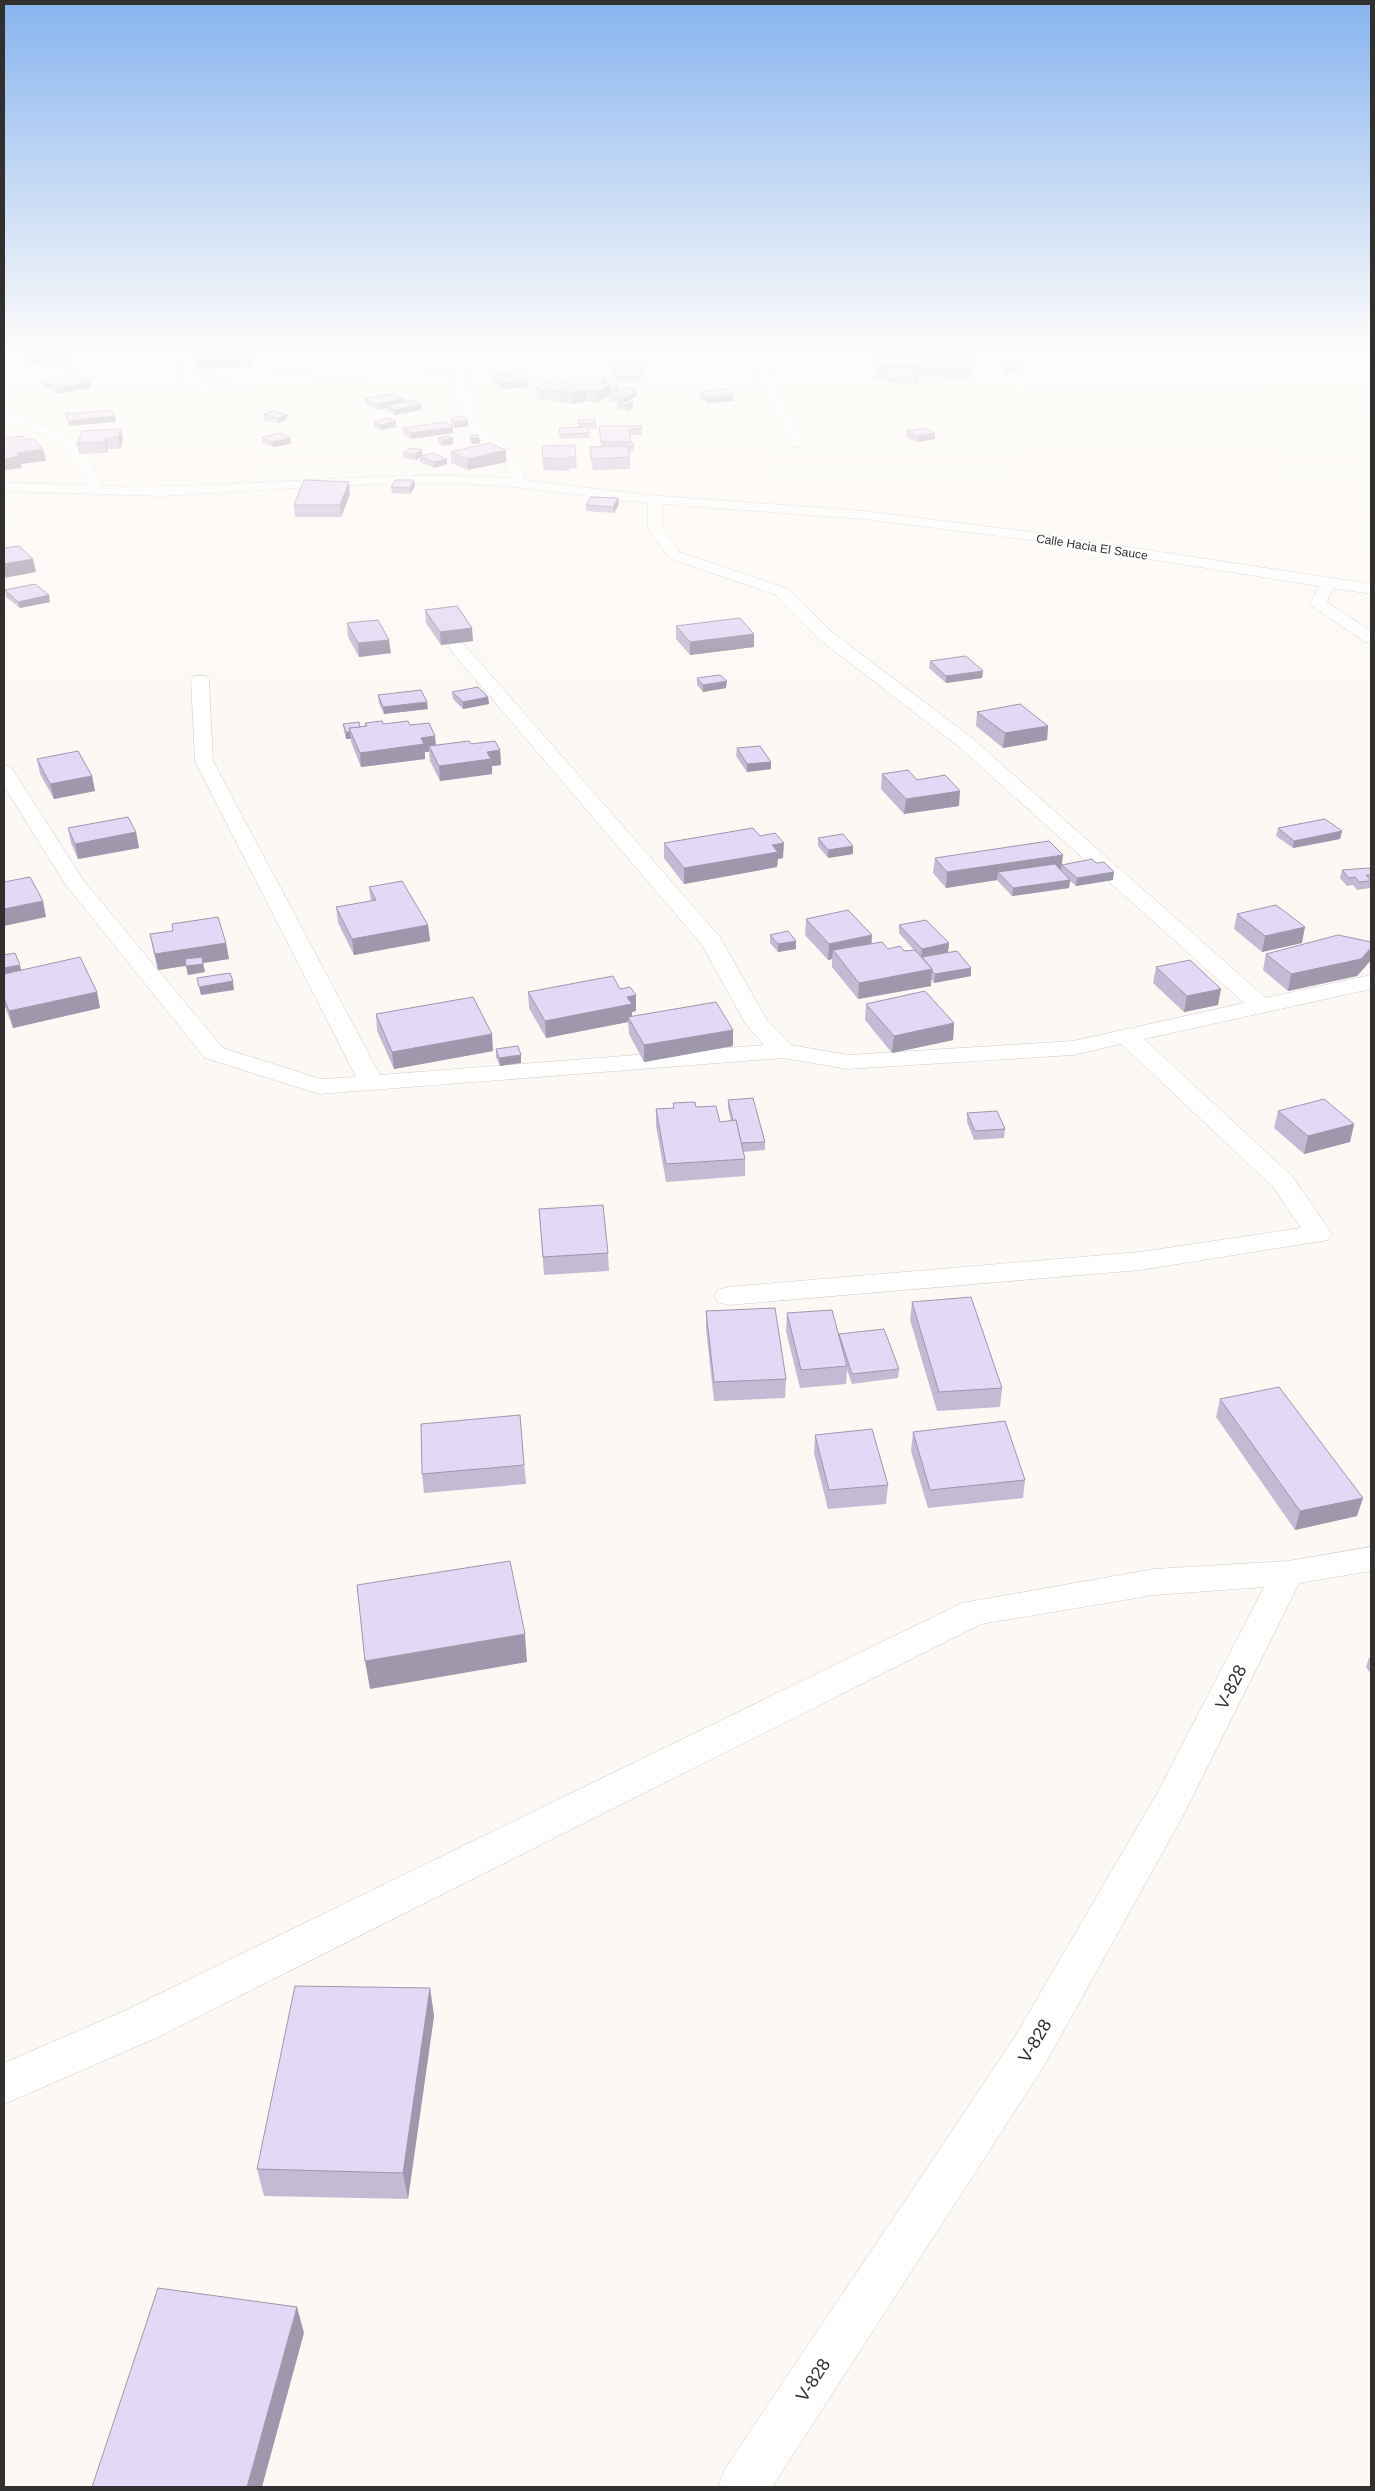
<svg xmlns="http://www.w3.org/2000/svg" width="1375" height="2491" font-family="Helvetica,sans-serif">
<style>
.lines{fill:none;stroke-linecap:round;stroke-linejoin:round}
.minor-casing{stroke:#cfcbc8;stroke-width:1}
.minor{fill:#fff;fill-rule:evenodd}
.wall{fill:#c3bad3}
.shaded-wall{fill:#9f97ac}
.building{fill:#e3d8f5;stroke:#9f97ac}
.labels{text-anchor:middle;dominant-baseline:central;stroke-width:5;stroke-linejoin:round;paint-order:stroke}
.far-street-label{font-size:12px;fill:#32302f;stroke:#fff}
.near-street-label{font-size:18px;fill:#32302f;stroke:#fff}
</style>
<rect width="100%" height="100%" fill="#fcf9f5"/>
<g class="lines">
<defs>
<g id="minor">
<path d="M184 354H196L193 377 203 382 457 361 459 354H471L466 372 475 423 510 450 525 474 523 480 647 495 864 511 1030 532 1371 584V594L1333 588 1327 602 1371 631V643L1365 642 1312 606 1310 603 1319 586 1030 540 864 519 662 504V528L679 552 788 589 832 632 972 738 1266 998 1371 975V989L1144 1039 1292 1176 1332 1234 1328 1240 1140 1270 728 1305 718 1302 714 1296 718 1290 728 1287 1140 1252 1301 1228 1273 1187 1121 1044 1073 1055 848 1069 783 1058 319 1094 205 1058 65 884 4 786V765L11 767 84 881 223 1048 321 1079 356 1077 195 761 191 680 194 676H206L209 680 213 761 380 1075 764 1045 745 1023 702 945 451 651 449 647 451 643H463L720 937 767 1020 791 1045 848 1055 1073 1041 1244 1003 958 746 820 640 776 595 669 558 648 528V503L515 487 457 483 365 484 161 496 4 491V483L89 485C66 438 51 437 4 420V412L63 432 88 456 103 486C239 490 374 469 510 478L511 474 500 456 463 425 456 394 455 368 203 390 190 387 181 378Z"/>
<polygon points="748,354 760,354 805,444 803,447 793,447 791,444"/>
<polygon points="1371,1547 1371,1571 1299,1583 1185,1812 1044,2066 772,2487 718,2487 725,2469 1014,2038 1159,1790 1264,1587 1154,1595 981,1624 154,2039 4,2104 4,2063 124,2011 962,1603 1154,1569 1288,1561"/>
</g>
</defs>
<use href="#minor" class="minor-casing"/>
<use href="#minor" class="minor"/>
</g>
<g class="wall">
<polygon points="25,354 46,354 49,358 68,358 69,364 60,366 48,364 47,361 32,363 26,358"/>
<polygon points="943,355 971,368 970,378 918,377 918,384 887,383 888,380 874,380 876,365"/>
<polygon points="1005,364 1022,369 1021,374 1006,374 1004,369"/>
<rect x="614" y="366" width="27" height="16"/>
<polygon points="494,375 529,381 529,387 501,389 494,380"/>
<polygon points="42,381 90,382 91,388 59,394 43,386"/>
<polygon points="567,381 619,385 619,390 635,389 635,391 637,391 637,396 628,401 633,402 633,408 627,411 617,409 617,404 619,402 609,401 609,396 597,403 587,401 572,404 537,399 536,388"/>
<polygon points="700,392 734,401 707,403 700,397"/>
<polygon points="365,399 404,399 405,402 421,410 395,415 386,411 386,408 378,410 366,405"/>
<polygon points="263,414 287,415 287,420 278,423 264,420"/>
<polygon points="451,418 468,420 468,426 455,428 451,424"/>
<polygon points="578,420 596,423 597,429 589,429 590,438 560,439 559,428 578,427"/>
<polygon points="374,422 396,427 381,430 374,427"/>
<polygon points="599,426 642,429 642,435 630,435 631,443 634,446 634,452 629,452 630,457 630,469 593,470 590,458 590,447 601,446"/>
<polygon points="453,427 453,433 411,439 404,434 403,428"/>
<polygon points="121,429 123,440 120,449 108,449 107,453 79,454 77,443"/>
<polygon points="907,431 935,439 917,442 906,437"/>
<polygon points="470,436 480,443 472,444 470,441"/>
<polygon points="262,437 290,438 291,444 273,447 263,443"/>
<polygon points="438,438 453,444 443,446 438,444"/>
<polygon points="542,446 576,457 577,468 569,469 569,471 543,470"/>
<polygon points="506,450 506,462 468,470 451,463 451,452"/>
<polygon points="403,453 447,459 447,464 434,468 420,462 420,457 416,460 404,458"/>
<polygon points="415,486 410,494 392,493 391,487"/>
<polygon points="350,494 341,517 295,517 294,505"/>
<polygon points="619,504 614,513 586,511 586,505"/>
<polygon points="5,590 50,602 20,608 6,597"/>
<polygon points="425,610 473,641 441,645 426,623"/>
<polygon points="347,623 391,653 359,657 348,637"/>
<polygon points="676,626 754,634 754,647 690,655 676,639"/>
<polygon points="930,661 983,671 982,678 946,683 929,668"/>
<polygon points="697,678 726,688 703,692 697,685"/>
<polygon points="452,692 488,697 489,704 463,709 453,699"/>
<polygon points="378,695 428,709 384,714 379,703"/>
<polygon points="977,712 1048,726 1047,740 1003,748 976,726"/>
<polygon points="365,723 410,725 435,736 436,745 471,744 500,750 501,765 492,766 492,774 440,781 430,761 429,752 425,752 425,759 361,767 351,742 351,739 346,739 344,731 343,724 360,727 365,726"/>
<polygon points="737,748 771,762 771,769 747,772 736,756"/>
<polygon points="37,759 92,776 95,791 54,799 40,774"/>
<polygon points="882,774 917,780 959,806 904,814 881,789"/>
<polygon points="68,828 136,832 139,848 78,859 71,843"/>
<polygon points="1278,828 1342,831 1340,839 1293,848 1276,836"/>
<polygon points="760,836 783,858 778,859 777,867 684,884 664,858 664,843"/>
<polygon points="818,838 853,854 828,858 818,846"/>
<polygon points="935,858 1061,870 1062,865 1113,880 1076,886 1070,881 1069,888 1012,896 997,880 946,888 933,873"/>
<polygon points="1342,870 1371,871 1371,883 1370,888 1357,890 1353,885 1347,886 1340,878"/>
<polygon points="369,887 428,925 430,941 354,955 338,923 336,907 371,901"/>
<polygon points="1237,914 1302,943 1262,952 1234,929"/>
<polygon points="806,919 871,944 888,949 904,951 914,950 899,933 899,925 949,943 948,952 922,957 971,976 934,983 931,979 931,986 858,999 832,967 832,959 828,960 805,935"/>
<polygon points="172,924 226,943 229,959 203,963 205,972 188,975 186,966 158,970 153,950 150,934 173,931"/>
<polygon points="770,935 796,949 778,952 770,943"/>
<polygon points="1371,942 1371,960 1357,976 1288,991 1263,970 1266,954"/>
<polygon points="4,955 21,970 97,992 100,1008 13,1028 4,1004"/>
<polygon points="1156,967 1218,1005 1184,1012 1153,983"/>
<polygon points="620,989 636,1011 632,1012 632,1016 733,1030 733,1046 644,1062 629,1034 628,1022 546,1038 529,1008 528,992"/>
<polygon points="866,1004 954,1023 953,1040 892,1053 865,1020"/>
<polygon points="376,1014 493,1051 394,1069 377,1031"/>
<polygon points="496,1049 521,1063 500,1066 496,1057"/>
<polygon points="728,1100 765,1142 765,1150 743,1152 745,1159 745,1176 666,1182 656,1126 656,1109 673,1108 673,1103 696,1107 720,1122 731,1121 728,1108"/>
<polygon points="1278,1111 1354,1124 1350,1142 1304,1154 1274,1128"/>
<polygon points="967,1113 1005,1129 1004,1138 974,1140 967,1122"/>
<polygon points="539,1209 608,1253 609,1271 544,1275"/>
<polygon points="912,1302 1002,1388 1000,1407 937,1411 910,1320"/>
<polygon points="706,1311 786,1379 785,1398 714,1401 706,1329"/>
<polygon points="787,1313 839,1334 899,1369 898,1378 852,1384 847,1370 846,1384 800,1388 786,1331"/>
<polygon points="1220,1399 1357,1516 1295,1530 1216,1417"/>
<polygon points="520,1415 526,1484 424,1493 422,1474"/>
<polygon points="913,1432 1025,1480 1023,1498 928,1508 911,1451"/>
<polygon points="815,1435 888,1485 886,1504 828,1509 814,1453"/>
<polygon points="1371,1657 1371,1674 1366,1667 1369,1658"/>
<polygon points="430,1988 434,2016 408,2199 264,2196 257,2169"/>
</g>
<g class="shaded-wall">
<polygon points="285,354 301,354 285,355"/>
<polygon points="48,355 49,359 47,359 47,361 32,363 31,358"/>
<polygon points="251,356 253,366 198,369 196,359"/>
<polygon points="68,358 69,364 60,366 59,361"/>
<polygon points="607,378 607,386 611,384 611,394 597,403 597,392 599,382"/>
<polygon points="529,381 529,387 501,389 501,383"/>
<polygon points="90,382 91,388 59,394 58,388"/>
<polygon points="619,385 619,390 614,393 614,388"/>
<polygon points="635,389 635,392 637,391 637,396 624,403 624,398 632,390"/>
<polygon points="586,390 587,401 572,404 571,393"/>
<polygon points="734,395 734,401 707,403 707,398"/>
<polygon points="404,399 405,404 386,406 386,408 378,410 377,404"/>
<polygon points="633,402 633,408 627,411 626,405"/>
<polygon points="421,404 421,410 395,415 395,410"/>
<polygon points="287,415 287,420 278,423 278,418"/>
<polygon points="115,416 116,422 69,426 68,421"/>
<polygon points="468,420 468,426 455,428 454,422"/>
<polygon points="396,421 396,427 381,430 380,425"/>
<polygon points="453,427 453,433 411,439 411,433"/>
<polygon points="121,429 123,440 120,449 118,437"/>
<polygon points="935,433 935,439 917,442 918,436"/>
<polygon points="106,438 108,449 107,453 105,442"/>
<polygon points="290,438 291,444 273,447 272,442"/>
<polygon points="453,438 453,444 443,446 443,440"/>
<polygon points="472,438 479,438 480,443 472,444"/>
<polygon points="43,449 46,461 21,464 22,468 5,470 4,459 16,453"/>
<polygon points="422,450 422,456 420,456 420,457 416,460 415,454"/>
<polygon points="506,450 506,462 468,470 468,459"/>
<polygon points="447,459 447,464 434,468 433,462"/>
<polygon points="414,480 415,486 410,494 410,488"/>
<polygon points="349,482 350,494 341,517 340,505"/>
<polygon points="618,498 619,504 614,513 613,507"/>
<polygon points="33,559 36,572 4,578 4,564"/>
<polygon points="49,595 50,602 20,608 18,602"/>
<polygon points="472,628 473,641 441,645 440,632"/>
<polygon points="754,634 754,647 690,655 690,642"/>
<polygon points="389,640 391,653 359,657 358,643"/>
<polygon points="983,671 982,678 946,683 946,676"/>
<polygon points="727,681 726,688 703,692 703,685"/>
<polygon points="488,697 489,704 463,709 463,702"/>
<polygon points="427,702 428,709 384,714 383,707"/>
<polygon points="1048,726 1047,740 1003,748 1005,733"/>
<polygon points="346,732 350,732 351,739 346,739"/>
<polygon points="435,736 436,751 429,746 429,752 425,752 425,759 361,767 360,753 421,738"/>
<polygon points="500,750 501,765 492,766 492,774 440,781 439,766 487,752"/>
<polygon points="771,762 771,769 747,772 747,764"/>
<polygon points="92,776 95,791 54,799 50,784"/>
<polygon points="960,791 959,806 904,814 906,799"/>
<polygon points="1342,831 1340,839 1293,848 1294,841"/>
<polygon points="136,832 139,848 78,859 75,844"/>
<polygon points="784,843 783,858 778,859 777,867 684,884 684,868 772,845"/>
<polygon points="853,846 853,854 828,858 828,850"/>
<polygon points="1063,855 1061,871 998,872 997,880 946,888 947,872"/>
<polygon points="1114,872 1113,880 1076,886 1077,878"/>
<polygon points="1070,880 1069,888 1012,896 1013,888"/>
<polygon points="43,901 46,917 4,926 4,909"/>
<polygon points="428,925 430,941 354,955 352,939"/>
<polygon points="1305,927 1302,943 1262,952 1265,936"/>
<polygon points="872,935 871,951 833,950 832,959 828,960 829,944"/>
<polygon points="796,941 796,949 778,952 778,944"/>
<polygon points="226,943 229,959 158,970 155,954"/>
<polygon points="949,943 948,952 921,957 922,949"/>
<polygon points="1371,948 1371,960 1357,976 1288,991 1291,974"/>
<polygon points="203,964 205,972 188,975 186,966"/>
<polygon points="20,965 22,973 4,977 4,968"/>
<polygon points="971,968 971,976 934,983 935,974"/>
<polygon points="932,969 931,986 858,999 859,983"/>
<polygon points="233,981 234,990 201,995 199,987"/>
<polygon points="1221,989 1218,1005 1184,1012 1187,996"/>
<polygon points="97,992 100,1008 13,1028 9,1011"/>
<polygon points="636,995 636,1011 632,1012 632,1021 628,1017 628,1022 546,1038 545,1021 627,997"/>
<polygon points="954,1023 953,1040 892,1053 894,1036"/>
<polygon points="733,1030 733,1046 644,1062 644,1045"/>
<polygon points="492,1034 493,1051 394,1069 392,1052"/>
<polygon points="521,1055 521,1063 500,1066 499,1058"/>
<polygon points="1354,1124 1350,1142 1304,1154 1308,1136"/>
<polygon points="1363,1498 1357,1516 1295,1530 1300,1511"/>
<polygon points="525,1634 527,1662 370,1689 365,1661"/>
<polygon points="430,1988 434,2016 408,2199 403,2173"/>
<polygon points="297,2307 304,2333 262,2487 247,2487"/>
</g>
<g class="building">
<polygon points="27,354 46,354 48,355 31,358"/>
<polygon points="196,354 251,354 251,356 196,359"/>
<polygon points="877,354 927,355 927,354 943,354 943,355 971,356 971,368 876,365"/>
<polygon points="56,356 68,358 59,361 47,359"/>
<polygon points="1005,364 1019,364 1022,369 1007,369"/>
<rect x="614" y="366" width="27" height="11"/>
<polygon points="876,370 919,371 918,379 888,378 888,375 875,374"/>
<polygon points="522,372 529,381 501,383 494,375"/>
<polygon points="73,375 90,382 58,388 42,381"/>
<polygon points="591,376 607,378 599,382 611,384 597,392 586,390 571,393 536,388 553,379 567,381 574,378 586,379"/>
<polygon points="609,384 610,383 619,385 614,388 611,387 611,384"/>
<polygon points="625,387 635,389 632,390 637,391 624,398 609,396"/>
<polygon points="726,389 734,395 707,398 700,392"/>
<polygon points="392,394 404,399 377,404 365,399"/>
<polygon points="412,400 421,404 395,410 386,406"/>
<polygon points="623,401 633,402 626,405 617,404"/>
<polygon points="112,410 115,416 68,421 66,414"/>
<polygon points="273,411 287,415 278,418 263,414"/>
<polygon points="464,416 468,420 454,422 451,418"/>
<polygon points="389,418 396,421 380,425 374,422"/>
<polygon points="595,419 596,423 579,424 578,420"/>
<polygon points="445,422 453,427 411,433 403,428"/>
<polygon points="599,426 642,426 642,429 629,429 631,442 601,442"/>
<polygon points="588,427 590,433 560,434 559,428"/>
<polygon points="924,428 935,433 918,436 907,431"/>
<polygon points="121,429 118,437 106,438 105,442 77,443 82,431"/>
<polygon points="280,433 290,438 272,442 262,437"/>
<polygon points="477,435 479,438 472,438 470,436"/>
<polygon points="22,436 27,440 33,439 43,449 16,453 19,456 4,459 4,438"/>
<polygon points="448,436 453,438 443,440 438,438"/>
<polygon points="489,443 506,450 468,459 451,452"/>
<polygon points="619,443 633,443 634,446 619,446"/>
<polygon points="575,445 576,457 568,457 569,459 543,458 542,446"/>
<polygon points="627,446 630,457 592,459 590,447"/>
<polygon points="410,448 422,450 415,454 403,453"/>
<polygon points="433,453 447,459 433,462 420,456"/>
<polygon points="304,480 349,482 340,505 294,505"/>
<polygon points="395,480 414,480 410,488 391,487"/>
<polygon points="591,497 618,498 613,507 586,505"/>
<polygon points="19,546 33,559 4,564 4,548"/>
<polygon points="35,584 49,595 18,602 5,590"/>
<polygon points="457,606 472,628 440,632 425,610"/>
<polygon points="740,618 754,634 690,642 676,626"/>
<polygon points="378,620 389,640 358,643 347,623"/>
<polygon points="966,656 983,671 946,676 930,661"/>
<polygon points="720,675 727,681 703,685 697,678"/>
<polygon points="478,687 488,697 463,702 452,692"/>
<polygon points="421,690 427,702 383,707 378,695"/>
<polygon points="1020,704 1048,726 1005,733 977,712"/>
<polygon points="382,721 383,724 408,721 410,725 429,723 435,736 421,738 424,744 360,753 349,728 367,726 365,723"/>
<polygon points="359,722 360,727 349,728 350,732 346,732 343,724"/>
<polygon points="469,741 471,744 495,741 500,750 487,752 491,759 439,766 429,746"/>
<polygon points="760,746 771,762 747,764 737,748"/>
<polygon points="78,751 92,776 50,784 37,759"/>
<polygon points="908,770 917,780 945,775 960,791 906,799 882,774"/>
<polygon points="128,817 136,832 75,844 68,828"/>
<polygon points="1325,819 1342,831 1294,841 1278,828"/>
<polygon points="753,828 760,836 775,833 784,843 772,845 778,852 684,868 664,843"/>
<polygon points="843,834 853,846 828,850 818,838"/>
<polygon points="1049,841 1063,855 947,872 935,858"/>
<polygon points="1092,859 1096,863 1104,862 1114,872 1077,878 1062,865"/>
<polygon points="1055,864 1070,880 1013,888 998,872"/>
<polygon points="1369,868 1371,871 1371,875 1366,875 1371,881 1359,882 1355,877 1349,878 1342,870"/>
<polygon points="30,877 43,901 4,909 4,882"/>
<polygon points="402,881 428,925 352,939 336,907 376,900 369,887"/>
<polygon points="1276,905 1305,927 1265,936 1237,914"/>
<polygon points="848,910 872,935 829,944 806,919"/>
<polygon points="218,917 226,943 155,954 150,934 173,931 172,924"/>
<polygon points="926,920 949,943 922,949 899,925"/>
<polygon points="788,931 796,941 778,944 770,935"/>
<polygon points="1338,935 1371,942 1371,948 1361,959 1291,974 1266,954"/>
<polygon points="882,942 888,949 900,946 904,951 915,950 932,969 859,983 833,950"/>
<polygon points="957,951 971,968 935,974 932,971 932,969 922,957"/>
<polygon points="15,953 20,965 4,968 4,955"/>
<polygon points="80,957 97,992 9,1011 4,998 4,974"/>
<polygon points="202,957 203,964 186,966 185,959"/>
<polygon points="1190,960 1221,989 1187,996 1156,967"/>
<polygon points="230,973 233,981 199,987 197,978"/>
<polygon points="613,976 620,989 630,987 636,995 627,997 632,1004 545,1021 528,992"/>
<polygon points="925,991 954,1023 894,1036 866,1004"/>
<polygon points="473,997 492,1034 392,1052 376,1014"/>
<polygon points="716,1002 733,1030 644,1045 628,1017"/>
<polygon points="518,1046 521,1055 499,1058 496,1049"/>
<polygon points="753,1098 765,1142 741,1143 736,1120 733,1121 728,1100"/>
<polygon points="1324,1099 1354,1124 1308,1136 1278,1111"/>
<polygon points="695,1102 696,1107 716,1106 720,1122 736,1120 745,1159 666,1164 656,1109 674,1108 673,1103"/>
<polygon points="997,1111 1005,1129 975,1131 967,1113"/>
<polygon points="603,1205 608,1253 543,1257 539,1209"/>
<polygon points="971,1297 1002,1388 939,1392 912,1302"/>
<polygon points="775,1308 786,1379 714,1382 706,1311"/>
<polygon points="832,1310 847,1366 801,1370 787,1313"/>
<polygon points="884,1329 899,1369 852,1374 839,1334"/>
<polygon points="1279,1387 1363,1498 1300,1511 1220,1399"/>
<polygon points="520,1415 524,1465 422,1474 421,1424"/>
<polygon points="1005,1421 1025,1480 930,1490 913,1432"/>
<polygon points="872,1429 888,1485 829,1490 815,1435"/>
<polygon points="510,1561 525,1634 365,1661 357,1585"/>
<polygon points="295,1986 430,1988 403,2173 257,2169"/>
<polygon points="158,2288 297,2307 247,2487 92,2487"/>
</g>
<linearGradient id="sky" x2="0" y2="1"><stop stop-color="#87b4ef"/><stop offset="0.5" stop-color="#fefcfa"/><stop offset="1" stop-color="#fefcfa" stop-opacity="0"/></linearGradient>
<rect width="1375" height="702" fill="url(#sky)"/>
<g class="labels">
<g class="far-street-label">
<text transform="translate(1092 547) rotate(9)">Calle Hacia El Sauce</text>
</g>
<g class="near-street-label">
<text transform="translate(1231 1687) rotate(-63)">V-828</text>
<text transform="translate(1035 2041) rotate(-59)">V-828</text>
<text transform="translate(813 2380) rotate(-57)">V-828</text>
</g>
</g>
<rect width="1375" height="2491" fill="none" stroke="#32302f" stroke-width="10"/>
</svg>
